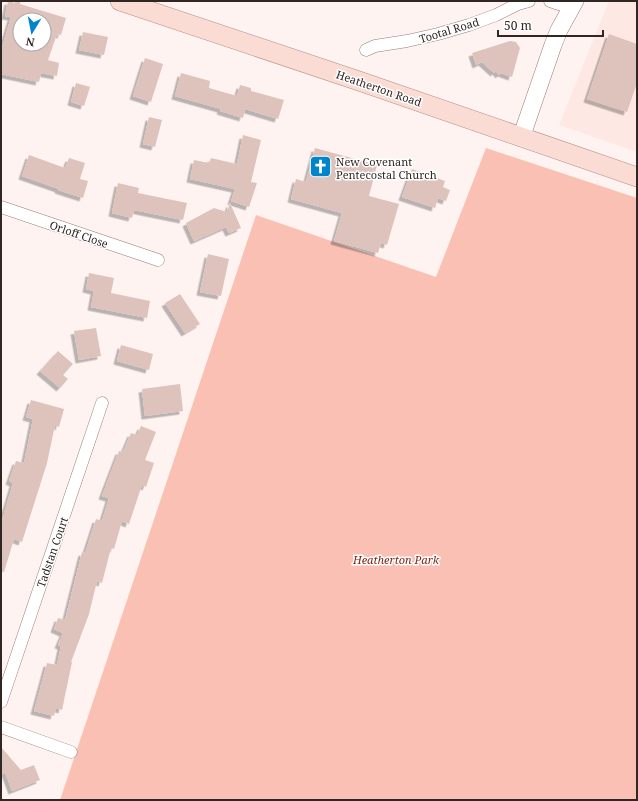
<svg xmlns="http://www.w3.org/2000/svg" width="638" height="801" font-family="'Noto Serif',serif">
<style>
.built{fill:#fee8e3}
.green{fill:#fac0b3}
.building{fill:#dec2bc;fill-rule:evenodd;filter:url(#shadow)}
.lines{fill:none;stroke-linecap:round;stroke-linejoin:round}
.street-casing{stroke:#967d78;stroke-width:13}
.secondary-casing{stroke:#967d78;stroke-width:18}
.primary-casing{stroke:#b38d84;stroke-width:20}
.street{stroke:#fff;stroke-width:12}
.secondary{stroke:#fff;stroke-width:17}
.primary{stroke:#fbdcd5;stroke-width:19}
.labels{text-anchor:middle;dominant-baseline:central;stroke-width:3;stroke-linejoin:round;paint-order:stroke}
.street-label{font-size:11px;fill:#302623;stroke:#fff}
.poi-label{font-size:11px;fill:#302623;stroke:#fff;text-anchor:start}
.park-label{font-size:11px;font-style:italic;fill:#7c2616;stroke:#fff}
</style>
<defs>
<filter id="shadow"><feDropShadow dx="-3.5" dy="3.5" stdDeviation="0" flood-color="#0004"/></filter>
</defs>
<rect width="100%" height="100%" fill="#fef3f0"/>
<polygon class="built" points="609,1 637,1 637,152 559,125"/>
<polygon class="green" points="486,148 637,198 637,800 60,800 256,215 436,277"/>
<g class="building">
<path d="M8 1 15 3V1H20V4L66 18 61 35 57 34 48 60 59 63 57 76 41 73 39 82 1 74V51L11 17 5 16ZM20 20H44V44H20Z"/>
<polygon points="83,32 108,37 104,55 79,50"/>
<polygon points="609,34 637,44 637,83 627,112 587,99"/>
<polygon points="510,41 516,42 520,48 512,77 501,73 499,75 496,71 494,73 482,62 476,65 472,53"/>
<polygon points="145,58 163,64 151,102 133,96"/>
<polygon points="181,73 210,81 209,88 237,96 240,85 251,88 251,91 284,100 278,119 245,109 243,118 220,111 221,109 175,96"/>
<polygon points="76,83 90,87 84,106 71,102"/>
<polygon points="149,117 162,120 155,147 143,144"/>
<polygon points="243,135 261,140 251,182 257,183 249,207 231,201 235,189 190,179 194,160 209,163 211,158 237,164"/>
<polygon points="315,148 377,165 369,196 399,204 387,245 381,243 378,253 334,241 342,213 291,199 296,179 306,182"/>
<polygon points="29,155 65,168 69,158 85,163 80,179 88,181 83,198 58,190 59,189 22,176"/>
<polygon points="412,169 445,181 443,187 450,190 446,201 438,198 435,208 402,197"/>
<polygon points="118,183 139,188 138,193 187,203 183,220 134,210 132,218 112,213"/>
<polygon points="230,203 241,228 229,233 226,227 194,241 186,223 214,208 227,212"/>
<polygon points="208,254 229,259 221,296 200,292"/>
<polygon points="89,273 114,278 111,293 150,301 147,318 91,307 94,291 86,289"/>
<polygon points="180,294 200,324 185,333 165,303"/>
<polygon points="96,328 101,356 79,360 74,331"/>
<polygon points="121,345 153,354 149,370 117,361"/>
<polygon points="58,351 73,364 63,375 68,379 60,388 40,371"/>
<polygon points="180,384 183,411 145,416 142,389"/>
<polygon points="31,400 64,409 59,427 55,425 47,463 22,542 14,539 4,572 1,572 1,524 13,483 9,481 16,461 24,463 33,419 26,417"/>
<polygon points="141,426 156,432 145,460 154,463 146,487 142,485 129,524 122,521 114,549 111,548 102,583 97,581 89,614 71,662 72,662 62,710 56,708 54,716 34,711 47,663 57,665 61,646 58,645 63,633 54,629 58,618 65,620 82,552 85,553 96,519 102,521 109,498 102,496 106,485 119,451 123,452 131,433 137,435"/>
<polygon points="1,747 21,770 34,765 40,780 12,791 5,772 1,776"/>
</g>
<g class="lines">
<defs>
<g id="street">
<polyline points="550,1 571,8"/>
<polyline points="366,50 375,46 407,41 438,34 469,25 496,15 518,4 529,1"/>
<polyline points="1,207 158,260"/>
<polyline points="1,702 102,403"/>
<polyline points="1,727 71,752"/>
</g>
<polyline id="secondary" points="521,138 553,45 559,30 575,1"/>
<polyline id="primary" points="120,1 359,81 637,177"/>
</defs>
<use href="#street" class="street-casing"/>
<use href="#secondary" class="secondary-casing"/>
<use href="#primary" class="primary-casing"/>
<use href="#street" class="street"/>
<use href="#secondary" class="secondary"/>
<use href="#primary" class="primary"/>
</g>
<defs>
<symbol id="church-square" viewBox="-11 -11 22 22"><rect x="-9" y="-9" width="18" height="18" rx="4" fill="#0085cc" stroke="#fff"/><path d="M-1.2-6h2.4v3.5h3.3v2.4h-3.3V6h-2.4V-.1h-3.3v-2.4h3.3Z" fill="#fff"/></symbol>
</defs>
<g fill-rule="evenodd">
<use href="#church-square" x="308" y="154" width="25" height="25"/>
</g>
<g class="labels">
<g class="street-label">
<text transform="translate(449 30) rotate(-17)">Tootal Road</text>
<text transform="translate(379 88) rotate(19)">Heatherton Road</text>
<text transform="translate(79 234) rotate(19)">Orloff Close</text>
<text transform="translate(52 552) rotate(-71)">Tadstan Court</text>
</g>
<g class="poi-label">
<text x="336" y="161">New Covenant<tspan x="336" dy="13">Pentecostal Church</tspan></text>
</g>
<g class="park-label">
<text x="396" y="559">Heatherton Park</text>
</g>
</g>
<rect width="638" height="801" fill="none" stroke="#302623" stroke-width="4"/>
<g transform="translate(32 32) rotate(190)"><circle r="19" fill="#ffffff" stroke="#aca8a7"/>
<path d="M0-3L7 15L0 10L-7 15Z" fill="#0085cc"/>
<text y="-6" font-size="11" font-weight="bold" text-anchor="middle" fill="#302623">N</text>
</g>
<path d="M498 30v6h105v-6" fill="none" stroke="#302623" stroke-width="2"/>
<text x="504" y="30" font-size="12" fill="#302623" stroke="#ffffff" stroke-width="3" paint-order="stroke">50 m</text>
</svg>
